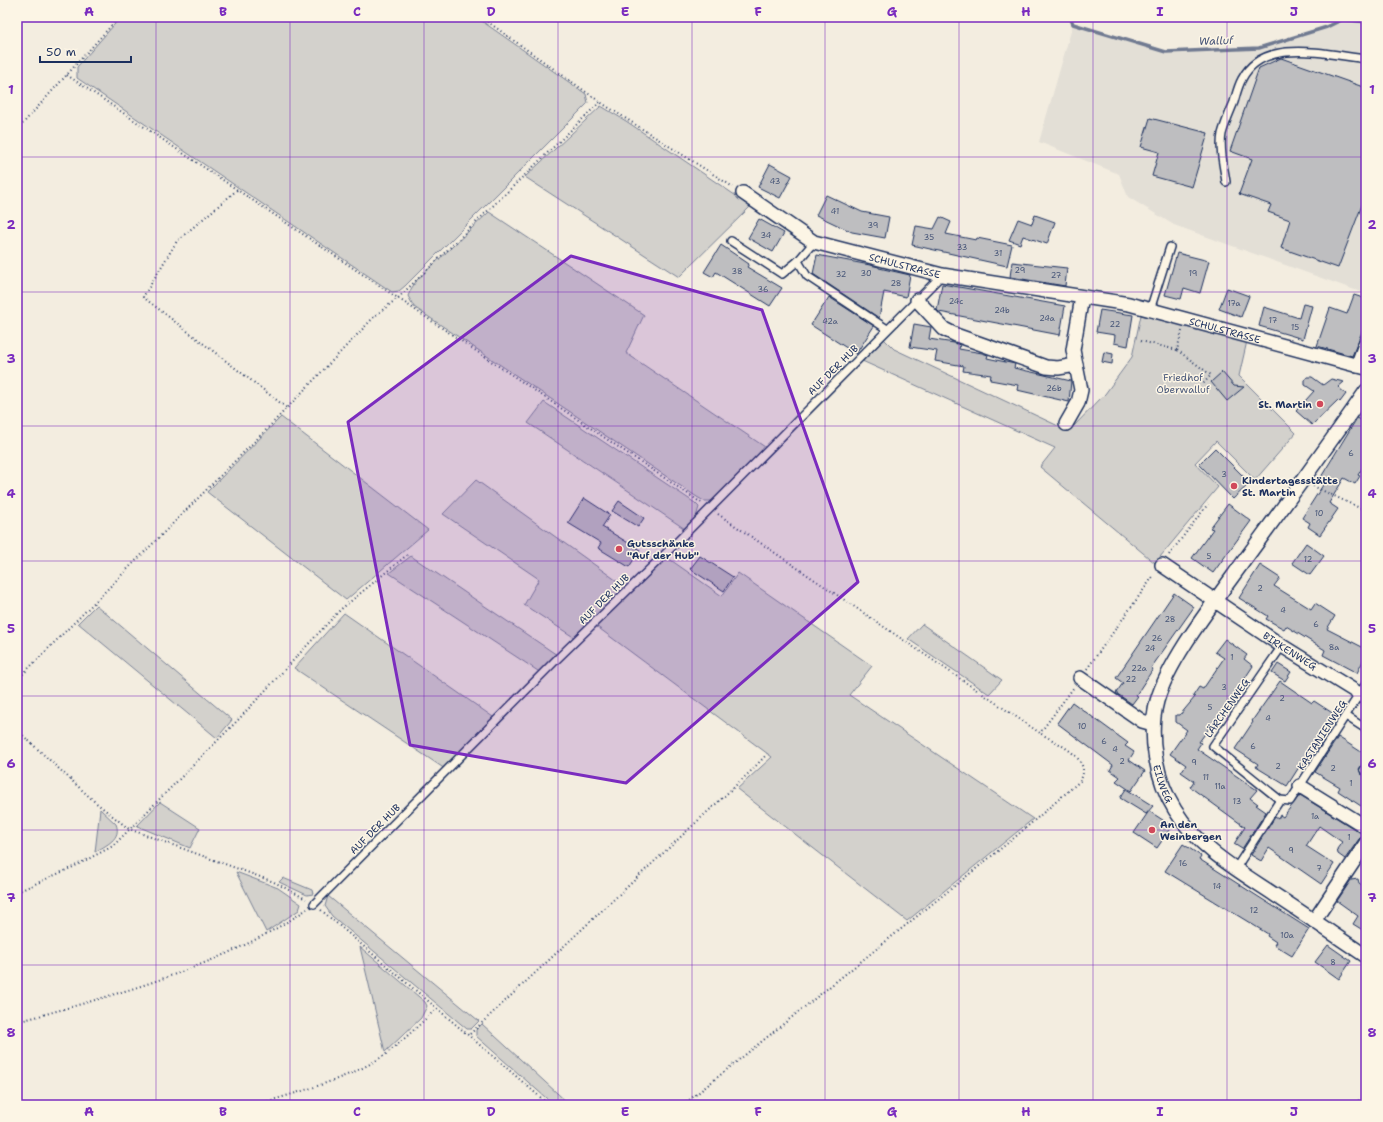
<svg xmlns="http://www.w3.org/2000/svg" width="1383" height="1122" font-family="'Shantell Sans',sans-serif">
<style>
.built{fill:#e3dfd6}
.green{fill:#d3d1cc;stroke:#778095}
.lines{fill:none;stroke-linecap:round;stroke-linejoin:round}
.stream{stroke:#707a91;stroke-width:3.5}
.building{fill:#bebec0;stroke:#1b2f5e}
.lane-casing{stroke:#1b2f5e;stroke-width:10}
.street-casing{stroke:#1b2f5e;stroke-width:16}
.path{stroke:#1b2f5e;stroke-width:2;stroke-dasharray:1 3;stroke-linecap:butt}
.lane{stroke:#fcf5e5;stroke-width:7}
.street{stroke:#fcf5e5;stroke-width:13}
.marked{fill:#7b2cbf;fill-opacity:0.2;stroke:#7b2cbf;stroke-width:3;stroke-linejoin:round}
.grid{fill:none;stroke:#7b2cbf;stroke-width:1;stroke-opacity:0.55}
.poi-dot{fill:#d1495b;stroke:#fcf5e5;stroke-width:1.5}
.labels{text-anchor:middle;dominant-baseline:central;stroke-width:3;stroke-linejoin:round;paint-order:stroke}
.number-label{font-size:8px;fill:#445376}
.street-label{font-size:10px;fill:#1b2f5e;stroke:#fcf5e5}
.park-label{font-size:10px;fill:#49587a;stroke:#fcf5e5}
.poi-label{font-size:10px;font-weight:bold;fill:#1b2f5e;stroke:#fcf5e5;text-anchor:start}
.water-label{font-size:11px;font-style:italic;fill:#465478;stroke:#fcf5e5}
.neatline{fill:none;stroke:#7b2cbf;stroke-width:1.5}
.grid-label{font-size:13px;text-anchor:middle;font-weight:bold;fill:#7b2cbf}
</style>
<rect width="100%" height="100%" fill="#f3ede0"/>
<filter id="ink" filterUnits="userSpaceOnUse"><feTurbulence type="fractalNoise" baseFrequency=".025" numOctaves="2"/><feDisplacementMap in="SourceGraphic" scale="8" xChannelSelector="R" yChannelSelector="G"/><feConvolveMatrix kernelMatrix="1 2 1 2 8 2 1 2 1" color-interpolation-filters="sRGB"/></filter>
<g filter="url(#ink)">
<polygon class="built" points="1332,17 1366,17 1366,294 1174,225 1128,197 1119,174 1039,142 1073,24 1166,52 1259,48 1327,27"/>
<g class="green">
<polygon points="121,17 476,17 586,94 588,103 405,286 399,291 392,292 77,78 77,67"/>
<polygon points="601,106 626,121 751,206 679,277 525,177"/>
<polygon points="489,212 644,315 626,353 765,447 712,501 704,501 697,497 414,307 408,296 411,289 417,280"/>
<polygon points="1141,315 1247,341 1239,376 1296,433 1255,480 1216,441 1195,463 1218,487 1155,563 1040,467 1055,448 860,360 884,339 894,349 1069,431 1105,394 1132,357"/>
<polygon points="544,402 695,503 699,507 696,517 685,529 528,423"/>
<polygon points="281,417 428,530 346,600 207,492"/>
<polygon points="476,480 627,588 575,638 524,605 539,579 443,514"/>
<polygon points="411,556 557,655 541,673 389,573"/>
<polygon points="665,556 722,596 738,573 872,666 849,695 1033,819 907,921 737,789 772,757 596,626"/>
<polygon points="96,605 232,720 217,738 78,623"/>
<polygon points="344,613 493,717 445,769 294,668"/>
<polygon points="922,624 1002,680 989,694 908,639"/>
<polygon points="160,802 200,828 190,848 137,826"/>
<path d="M100 809 116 824C122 839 106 845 95 852Z"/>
<polygon points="236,872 278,888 301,904 299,910 266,932"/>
<polygon points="283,878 312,890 313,894 307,895 279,882"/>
<polygon points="328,896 479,1021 471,1029 467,1029 332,916 325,906"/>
<polygon points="360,947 425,1002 427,1006 421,1018 385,1052"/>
<polygon points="482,1024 570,1105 554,1105 476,1036 476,1030"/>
</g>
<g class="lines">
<polyline class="stream" points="1070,17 1073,24 1166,52 1259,48 1327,27 1343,19 1366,22"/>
</g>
<g class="building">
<polygon points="1281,58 1366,88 1366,207 1362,205 1338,268 1281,248 1290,220 1268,212 1271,205 1239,194 1252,159 1230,151 1259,68"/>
<polygon points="1150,118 1208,133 1192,187 1152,176 1159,152 1141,147"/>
<polygon points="770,164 792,176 780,198 758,187"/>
<polygon points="826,195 862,212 889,217 885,238 852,232 816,215"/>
<polygon points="1035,215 1055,222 1047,244 1023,236 1020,244 1009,240 1018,219 1032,224"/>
<polygon points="940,217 951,222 946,234 976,240 977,238 1012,245 1007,266 912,245 916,226 934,229"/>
<polygon points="759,219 784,233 773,252 748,238"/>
<polygon points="721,245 749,264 747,267 782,288 770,306 716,272 713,277 704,272"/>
<polygon points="1177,253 1209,261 1200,293 1184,288 1181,299 1165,295"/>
<polygon points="817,255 870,265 879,267 879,268 910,275 906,297 884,292 879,318 813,274"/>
<polygon points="1012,262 1067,268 1065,286 1010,277"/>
<polygon points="942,284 1065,306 1060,335 939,312 937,310"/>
<polygon points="1227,288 1249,296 1241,317 1219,309"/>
<polygon points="1354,295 1366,299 1366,322 1352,356 1317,346 1330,308 1347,314"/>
<polygon points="829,297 874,326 856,354 811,325"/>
<polygon points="1303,304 1312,306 1303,339 1259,326 1264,307 1299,318"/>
<polygon points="1100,310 1133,315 1128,346 1114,343 1115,335 1096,332"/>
<polygon points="914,324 931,327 929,339 954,343 960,345 959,349 982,353 988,355 987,358 1015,364 1014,368 1071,381 1069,402 1017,390 1018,385 990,380 991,375 963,371 964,366 935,361 937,351 910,347"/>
<polygon points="1104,352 1113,354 1112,364 1102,362"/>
<polygon points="1222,372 1234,386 1244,387 1227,401 1211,382"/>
<polygon points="1307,377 1312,377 1323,385 1331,379 1344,382 1338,387 1346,394 1340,402 1338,400 1312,425 1296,411 1314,391 1305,385 1305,380"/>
<polygon points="1357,418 1366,422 1366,462 1358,475 1360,476 1355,484 1344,478 1329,503 1338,509 1320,535 1308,527 1310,523 1302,518 1323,485 1318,482"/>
<polygon points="1215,448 1250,483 1233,499 1199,464"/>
<polygon points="584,498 610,515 602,527 640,550 629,567 598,548 601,543 568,523"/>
<polygon points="619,501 644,518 638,527 612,511"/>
<polygon points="1228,504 1251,521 1213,573 1192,558 1213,529 1210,528"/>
<polygon points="1306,543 1324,556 1310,575 1292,563"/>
<polygon points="700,556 733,577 724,591 690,569"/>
<polygon points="1260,565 1280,578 1274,586 1311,609 1315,603 1335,616 1327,629 1366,649 1366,655 1357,673 1323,655 1325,650 1286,626 1284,629 1266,619 1268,616 1239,598"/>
<polygon points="1174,593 1194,607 1151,668 1153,669 1136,695 1138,696 1132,704 1116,693 1123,683 1116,678"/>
<polygon points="1225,639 1247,655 1244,659 1253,666 1212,728 1210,727 1199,742 1201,743 1197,749 1257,790 1250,798 1258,804 1256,805 1266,812 1242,849 1234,844 1245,827 1190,787 1194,781 1181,772 1186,765 1170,754 1187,730 1176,722 1176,715 1180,715 1195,697 1193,696 1199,687 1203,689 1224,658 1215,652"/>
<polygon points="1278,664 1291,672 1285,681 1272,673"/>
<polygon points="1280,681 1312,703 1314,701 1337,716 1327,730 1329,731 1306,767 1301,764 1287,786 1256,767 1258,764 1235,749 1253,722 1252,721"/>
<polygon points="1072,702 1128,743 1125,746 1134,752 1129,760 1145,771 1131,791 1116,781 1120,777 1110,770 1113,765 1057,723"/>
<polygon points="1338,737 1366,755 1366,760 1359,769 1361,774 1366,776 1366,797 1361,806 1338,791 1340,787 1315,772"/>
<polygon points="1126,789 1153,806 1146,814 1120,798"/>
<polygon points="1300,795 1364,835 1359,839 1345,859 1338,854 1337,849 1342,842 1319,826 1306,846 1334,864 1321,884 1269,848 1261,861 1251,855 1275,817 1278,819 1280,815 1283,817"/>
<polygon points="1149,811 1172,826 1157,848 1134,833"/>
<polygon points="1183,844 1201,856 1199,859 1309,929 1292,956 1274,945 1276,942 1267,936 1268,934 1165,871"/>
<polygon points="1358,879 1359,883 1366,888 1366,932 1353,924 1358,916 1337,901 1351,880"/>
<polygon points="1328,945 1351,961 1339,979 1315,962"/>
</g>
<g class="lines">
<defs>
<g id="lane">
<path d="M1226 182C1224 167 1219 149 1222 134 1225 123 1230 112 1234 102 1236 95 1238 86 1242 79 1264 36 1328 55 1366 59"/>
<polyline points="731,241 782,274 798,261"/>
<polyline points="814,242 798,261 807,276 887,329"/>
<polyline points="1150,310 1170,247"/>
<polyline points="1282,646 1213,746 1280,800 1290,801 1366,684"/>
<polyline points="1346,716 1366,729"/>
<polyline points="1364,770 1366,767"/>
<polyline points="1236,868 1280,800"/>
<polyline points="314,904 555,661 665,554 942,275"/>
</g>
<g id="street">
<path id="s1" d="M743 193 814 242 942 275 1129 304 1366 368"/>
<polyline points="917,300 944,329 956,335 1046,367 1058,368 1076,365"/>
<polyline points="1357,366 1366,342"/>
<path id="s2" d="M1366 391C1323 453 1278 514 1233 576 1209 609 1168 662 1157 701 1148 735 1156 780 1175 810 1198 848 1239 871 1275 895 1306 915 1336 936 1366 956"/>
<polyline points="1066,424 1078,403 1081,390 1073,350 1082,297"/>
<path id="s3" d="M1162 565 1282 646 1366 698"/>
<polyline points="1080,678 1142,721 1153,724"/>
<polyline points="1300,786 1366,827"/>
<polyline points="1314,921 1366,843"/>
</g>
</defs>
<use href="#lane" class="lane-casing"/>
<use href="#street" class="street-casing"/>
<g class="path">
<polyline points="481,17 600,102 733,187"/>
<polyline points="67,75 703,504"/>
<polyline points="17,130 119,17"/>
<polyline points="237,190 177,241 143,297 287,408"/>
<polyline points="1182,331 1177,350 1211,375 1203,384"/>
<polyline points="1141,341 1177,350"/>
<polyline points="1313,486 1366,511"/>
<polyline points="718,514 1040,733 1074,687"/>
<polyline points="1169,555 1208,504"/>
<polyline points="1087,669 1154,575"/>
<polyline points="17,680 265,431 376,315 398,298 600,102"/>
<polyline points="17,730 95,802 129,829 274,882 306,899"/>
<polyline points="17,892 73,867 113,846 238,720 340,610 407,555"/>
<path d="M321 910C397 975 474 1039 549 1105"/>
<path d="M17 1022C114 995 223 967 307 909"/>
<polyline points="470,1034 750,772 767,754"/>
<path d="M256 1105C295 1093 353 1078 386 1054 404 1040 420 1024 436 1009"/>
<path d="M683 1105 1014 838 1080 781C1094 758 1056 743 1040 733"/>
<polyline points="1347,1105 1366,1098"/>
</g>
<use href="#lane" class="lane"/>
<use href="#street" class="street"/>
</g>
</g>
<path class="marked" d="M571 256 762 310 858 582 626 783 410 745 348 422Z"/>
<path class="grid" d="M156 17V1105M290 17V1105M424 17V1105M558 17V1105M692 17V1105M825 17V1105M959 17V1105M1093 17V1105M1227 17V1105M17 157H1366M17 292H1366M17 426H1366M17 561H1366M17 696H1366M17 830H1366M17 965H1366"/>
<g class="poi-dot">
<circle cx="1320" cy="404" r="4"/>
<circle cx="1234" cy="486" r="4"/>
<circle cx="619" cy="549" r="4"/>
<circle cx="1152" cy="830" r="4"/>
</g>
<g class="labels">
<g class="number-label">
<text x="775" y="181">43</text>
<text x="835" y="211">41</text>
<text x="873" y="225">39</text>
<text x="766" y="235">34</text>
<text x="929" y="237">35</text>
<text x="962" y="247">33</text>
<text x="998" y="253">31</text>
<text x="1020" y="270">29</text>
<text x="737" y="271">38</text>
<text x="866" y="273">30</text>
<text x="1193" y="273">19</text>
<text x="841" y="274">32</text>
<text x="1056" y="275">27</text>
<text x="896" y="283">28</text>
<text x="763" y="289">36</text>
<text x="956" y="301">24c</text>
<text x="1234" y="303">17a</text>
<text x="1002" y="310">24b</text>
<text x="1047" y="318">24a</text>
<text x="1273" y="320">17</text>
<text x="830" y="321">42a</text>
<text x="1115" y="324">22</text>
<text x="1295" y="327">15</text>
<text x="1054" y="388">26b</text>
<text x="1351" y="453">6</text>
<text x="1224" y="474">3</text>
<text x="1319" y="513">10</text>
<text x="1209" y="556">5</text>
<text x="1308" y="559">12</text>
<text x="1260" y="588">2</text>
<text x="1283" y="610">4</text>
<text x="1170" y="619">28</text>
<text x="1316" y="624">6</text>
<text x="1157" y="638">26</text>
<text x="1334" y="647">8a</text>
<text x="1150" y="648">24</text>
<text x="1232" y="657">1</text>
<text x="1139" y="668">22a</text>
<text x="1131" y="679">22</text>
<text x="1224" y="687">3</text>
<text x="1282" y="698">2</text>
<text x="1210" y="707">5</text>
<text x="1268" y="718">4</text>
<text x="1082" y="726">10</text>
<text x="1104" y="741">6</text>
<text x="1253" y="746">6</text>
<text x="1115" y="749">4</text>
<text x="1122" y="761">2</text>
<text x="1194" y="762">9</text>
<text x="1278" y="766">2</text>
<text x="1333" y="768">2</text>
<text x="1206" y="777">11</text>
<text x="1351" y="783">1</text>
<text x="1220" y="786">11a</text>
<text x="1237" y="801">13</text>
<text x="1315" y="816">1a</text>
<text x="1349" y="837">1</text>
<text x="1291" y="850">9</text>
<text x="1183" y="863">16</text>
<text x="1319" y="868">7</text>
<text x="1217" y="886">14</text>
<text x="1254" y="910">12</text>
<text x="1287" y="935">10a</text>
<text x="1333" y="962">8</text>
</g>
<g class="street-label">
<text stroke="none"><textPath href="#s1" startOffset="180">SCHULSTRASSE</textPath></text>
<text stroke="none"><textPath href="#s1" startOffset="507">SCHULSTRASSE</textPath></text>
<text transform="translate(833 370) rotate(-45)">AUF DER HUB</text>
<text transform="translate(604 599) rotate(-45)">AUF DER HUB</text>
<text stroke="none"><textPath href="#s3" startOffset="154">BIRKENWEG</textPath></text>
<text transform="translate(1227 708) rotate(-55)">LÄRCHENWEG</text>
<text transform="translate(1322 735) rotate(-57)">KASTANIENWEG</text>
<text stroke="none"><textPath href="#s2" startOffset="459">EILWEG</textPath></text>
<text transform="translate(375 829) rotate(-45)">AUF DER HUB</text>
</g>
<g class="park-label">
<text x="1183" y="377">Friedhof<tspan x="1183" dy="12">Oberwalluf</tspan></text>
</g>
<g class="poi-label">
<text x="1312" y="404" text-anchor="end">St. Martin</text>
<text x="1242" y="480">Kindertagesstätte<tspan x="1242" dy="12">St. Martin</tspan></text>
<text x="627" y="543">Gutsschänke<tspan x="627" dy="12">"Auf der Hub"</tspan></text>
<text x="1160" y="824">An den<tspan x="1160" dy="12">Weinbergen</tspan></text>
</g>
<g class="water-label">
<text transform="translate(1216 41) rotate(-2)">Walluf</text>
</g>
</g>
<rect width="1383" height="1122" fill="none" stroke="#fcf5e5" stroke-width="44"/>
<path d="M40 56v6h91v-6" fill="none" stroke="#1b2f5e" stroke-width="2"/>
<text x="46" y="56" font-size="12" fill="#1b2f5e" stroke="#fcf5e5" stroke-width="3" paint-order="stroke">50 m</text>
<rect x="22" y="22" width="1339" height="1078" class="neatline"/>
<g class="grid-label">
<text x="89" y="16">A</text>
<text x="223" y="16">B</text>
<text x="357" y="16">C</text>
<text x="491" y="16">D</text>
<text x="625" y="16">E</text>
<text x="758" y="16">F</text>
<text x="892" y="16">G</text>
<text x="1026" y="16">H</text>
<text x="1160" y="16">I</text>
<text x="1294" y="16">J</text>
<text x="11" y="94">1</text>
<text x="1372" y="94">1</text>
<text x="11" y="229">2</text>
<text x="1372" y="229">2</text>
<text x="11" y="363">3</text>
<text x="1372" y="363">3</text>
<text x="11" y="498">4</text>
<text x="1372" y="498">4</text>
<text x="11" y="633">5</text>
<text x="1372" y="633">5</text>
<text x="11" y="768">6</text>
<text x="1372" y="768">6</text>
<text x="11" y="902">7</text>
<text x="1372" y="902">7</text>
<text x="11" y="1037">8</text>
<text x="1372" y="1037">8</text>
<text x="89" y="1116">A</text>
<text x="223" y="1116">B</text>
<text x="357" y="1116">C</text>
<text x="491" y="1116">D</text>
<text x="625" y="1116">E</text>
<text x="758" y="1116">F</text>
<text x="892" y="1116">G</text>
<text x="1026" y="1116">H</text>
<text x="1160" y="1116">I</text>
<text x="1294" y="1116">J</text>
</g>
</svg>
